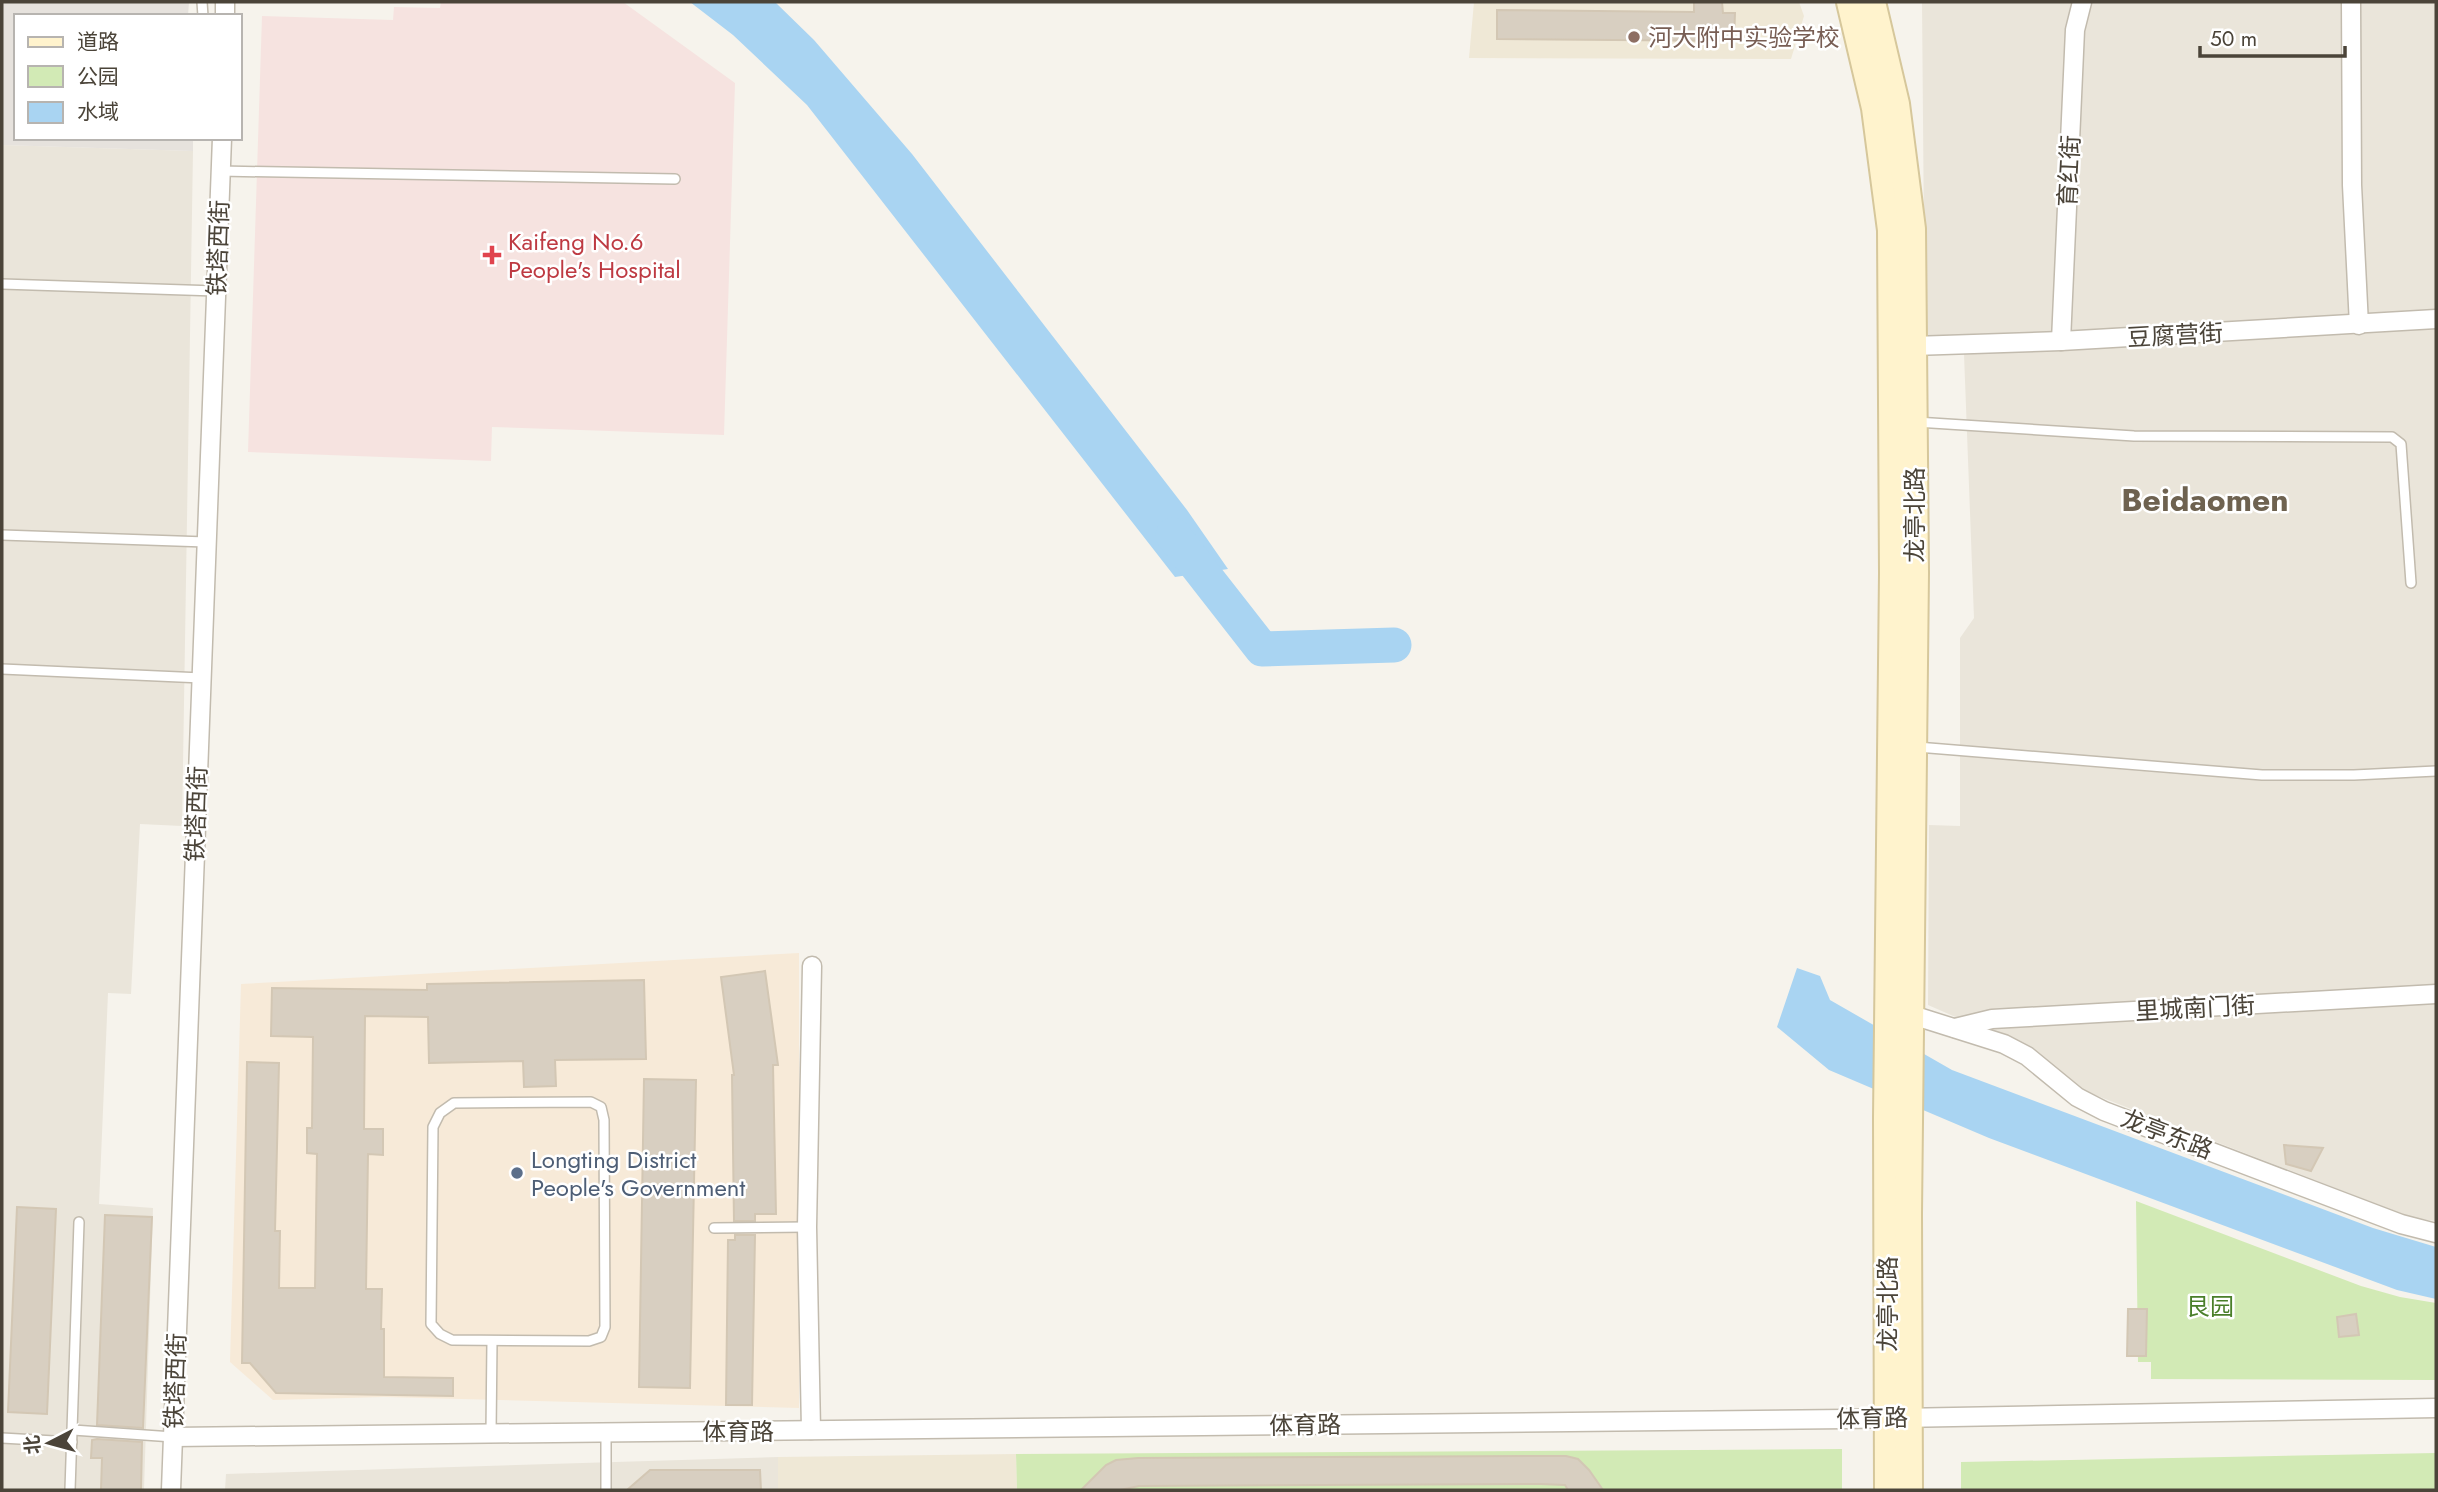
<svg xmlns="http://www.w3.org/2000/svg" width="2438" height="1492" font-family="Jost,'Noto Sans SC',sans-serif">
<style>
.residential{fill:#eae5da}
.commercial{fill:#f7ead8}
.industrial{fill:#e6e2dd}
.education{fill:#efe8d6}
.medical{fill:#f6e3e0}
.green{fill:#d2eab5}
.water{fill:#a9d4f2}
.lines{fill:none;stroke-linecap:round;stroke-linejoin:round}
.river{stroke:#a9d4f2;stroke-width:35}
.building{fill:#d8cfc1;stroke:#d3c7b4;stroke-width:2}
.service-casing{stroke:#c2bbae;stroke-width:12}
.minor-casing{stroke:#c2bbae;stroke-width:21}
.secondary-casing{stroke:#d6c79b;stroke-width:30}
.service{stroke:#fff;stroke-width:9}
.minor{stroke:#fff;stroke-width:18}
.secondary{stroke:#fff3cd;stroke-width:26}
.education-dot{fill:#8d6e63;stroke:#fff;stroke-width:2.5}
.health-dot{fill:#e0444e;stroke:#fff;stroke-width:2.5}
.service-dot{fill:#5c6f8a;stroke:#fff;stroke-width:2.5}
.labels{text-anchor:middle;dominant-baseline:central;stroke-width:5;stroke-linejoin:round;paint-order:stroke}
.education-label{font-size:24px;fill:#785e54;stroke:#fff;text-anchor:start}
.street-label{font-size:24px;fill:#4b4439;stroke:#fff}
.health-label{font-size:24px;fill:#be3a42;stroke:#fff;text-anchor:start}
.service-label{font-size:24px;fill:#4e5e75;stroke:#fff;text-anchor:start}
.park-label{font-size:24px;fill:#4a7f2a;stroke:#fff}
.district-label{font-size:32px;font-weight:bold;fill:#6e6250;stroke:#fff}
</style>
<rect width="100%" height="100%" fill="#f6f3ec"/>
<g class="residential">
<polygon points="1922,2 2436,2 2436,1221 2413,1218 2077,1088 2022,1046 1928,1005 1929,825 1960,826 1960,638 1974,618 1964,354 1925,353"/>
<polygon points="2,145 193,151 182,826 140,824 131,994 108,993 99,1204 153,1208 144,1490 2,1490"/>
<polygon points="778,1457 778,1490 225,1490 226,1474"/>
</g>
<polygon class="commercial" points="799,953 799,1408 384,1397 273,1400 230,1362 241,984"/>
<polygon class="industrial" points="2,2 189,2 188,16 16,16 16,138 193,138 193,151 2,145"/>
<g class="education">
<polygon points="1474,2 1799,2 1804,16 1791,59 1469,58"/>
<polygon points="1016,1454 1017,1490 778,1490 778,1457"/>
</g>
<polygon class="medical" points="441,2 623,2 735,83 724,435 492,427 491,461 248,452 262,16 393,20 394,7 440,8"/>
<g class="green">
<polygon points="2136,1201 2361,1286 2400,1297 2436,1303 2436,1380 2151,1379 2151,1362 2138,1362"/>
<polygon points="1842,1449 1842,1490 1017,1490 1016,1454"/>
<polygon points="2436,1453 2436,1490 1961,1490 1961,1462"/>
</g>
<g class="water">
<polygon points="690,2 775,2 814,40 912,154 1187,510 1228,569 1175,577 807,105 733,35"/>
<polygon points="1797,968 1820,976 1830,1000 1952,1070 2373,1228 2436,1247 2436,1299 2397,1290 1989,1138 1829,1070 1777,1027"/>
</g>
<g class="lines">
<polyline class="river" points="1173,535 1262,649 1394,645"/>
</g>
<g class="building">
<polygon points="1694,2 1722,2 1723,13 1735,13 1734,41 1497,39 1497,10 1694,12"/>
<polygon points="765,971 778,1065 773,1065 776,1214 755,1214 755,1221 734,1221 732,1075 734,1075 721,977"/>
<polygon points="644,980 646,1059 555,1060 556,1086 524,1087 523,1061 429,1063 428,1017 365,1016 364,1129 383,1129 383,1155 368,1154 366,1289 382,1289 381,1329 384,1329 384,1377 453,1378 453,1396 276,1393 250,1363 242,1363 247,1062 279,1063 275,1231 280,1231 279,1288 315,1288 317,1154 307,1153 307,1128 312,1128 313,1037 271,1036 272,988 427,990 427,984"/>
<polygon points="644,1079 696,1080 690,1388 639,1387"/>
<polygon points="2284,1145 2323,1148 2311,1171 2286,1164"/>
<polygon points="17,1207 56,1209 47,1414 8,1412"/>
<polygon points="105,1215 152,1217 143,1428 97,1425"/>
<polygon points="735,1235 755,1235 752,1405 726,1405 728,1240 735,1240"/>
<polygon points="2128,1309 2147,1309 2146,1356 2127,1356"/>
<polygon points="2356,1314 2359,1335 2339,1337 2337,1317"/>
<polygon points="97,1439 142,1442 141,1490 101,1490 102,1458 91,1458 92,1440"/>
<polygon points="1541,1456 1566,1456 1578,1459 1589,1470 1603,1490 1568,1490 1565,1485 1541,1484 1139,1486 1120,1490 1081,1490 1106,1465 1116,1460 1138,1458"/>
<polygon points="650,1470 760,1470 761,1490 627,1490"/>
</g>
<g class="lines">
<defs>
<g id="service">
<polyline points="202,2 203,16"/>
<polyline points="220,171 675,179"/>
<polyline points="2,284 216,291"/>
<polyline points="1916,422 2134,436 2392,437 2401,444 2411,583"/>
<polyline points="2,535 206,542"/>
<polyline points="2,669 202,678"/>
<polyline points="1917,747 2262,775 2354,775 2436,771"/>
<polygon points="591,1102 601,1107 604,1120 605,1327 601,1337 589,1341 452,1340 440,1334 431,1324 433,1127 440,1113 454,1103"/>
<polyline points="714,1228 807,1227"/>
<polyline points="73,1430 173,1437"/>
<polyline points="606,1432 606,1490"/>
<polyline points="491,1433 492,1341"/>
<polyline points="2,1438 72,1442"/>
<polyline points="70,1490 79,1222"/>
</g>
<g id="minor">
<polyline points="2351,2 2352,185 2359,325"/>
<polyline points="225,16 225,2"/>
<polyline points="2061,341 2075,30 2082,2"/>
<polyline points="1913,346 2061,341 2436,319"/>
<polyline points="1909,1014 2004,1044 2027,1056 2077,1097 2104,1111 2401,1224 2436,1233"/>
<polyline points="1955,1028 1992,1019 2436,994"/>
<polyline points="811,1430 807,1227 812,966"/>
<polyline points="173,1437 1846,1419 2436,1408"/>
<polyline points="171,1490 222,138"/>
</g>
<g id="secondary">
<polyline points="1850,2 1875,108 1891,230 1893,573 1887,1118 1888,1490"/>
<polyline points="1872,2 1896,104 1912,229 1915,573 1908,1213 1909,1490"/>
</g>
</defs>
<use href="#service" class="service-casing"/>
<use href="#minor" class="minor-casing"/>
<use href="#secondary" class="secondary-casing"/>
<use href="#service" class="service"/>
<use href="#minor" class="minor"/>
<use href="#secondary" class="secondary"/>
</g>
<circle class="education-dot" cx="1634" cy="37" r="7"/>
<path class="health-dot" d="M488.5 244.5h7v7h7v7h-7v7h-7v-7h-7v-7h7z"/>
<circle class="service-dot" cx="517" cy="1173" r="7"/>
<g class="labels">
<g class="education-label">
<text x="1648" y="37">河大附中实验学校</text>
</g>
<g class="street-label">
<text transform="translate(2069 171) rotate(-87)">育红街</text>
<text transform="translate(218 248) rotate(-88)">铁塔西街</text>
<text transform="translate(2175 335) rotate(-3)">豆腐营街</text>
<text transform="translate(1914 515) rotate(-90)">龙亭北路</text>
<text transform="translate(196 814) rotate(-88)">铁塔西街</text>
<text transform="translate(2195 1008) rotate(-3)">里城南门街</text>
<text transform="translate(2167 1134) rotate(21)">龙亭东路</text>
<text transform="translate(1887 1304) rotate(-90)">龙亭北路</text>
<text transform="translate(175 1381) rotate(-88)">铁塔西街</text>
<text transform="translate(1872 1418) rotate(-1)">体育路</text>
<text transform="translate(1305 1425) rotate(-1)">体育路</text>
<text x="738" y="1431">体育路</text>
</g>
<g class="health-label">
<text x="508" y="241">Kaifeng No.6<tspan x="508" dy="28">People's Hospital</tspan></text>
</g>
<g class="service-label">
<text x="531" y="1159">Longting District<tspan x="531" dy="28">People's Government</tspan></text>
</g>
<g class="park-label">
<text x="2210" y="1306">艮园</text>
</g>
<g class="district-label">
<text x="2205" y="500">Beidaomen</text>
</g>
</g>
<rect width="2438" height="1492" fill="none" stroke="#4b4439" stroke-width="7"/>
<rect x="14" y="14" width="228" height="126" fill="#ffffff" stroke="#b7b4b0" stroke-width="2"/>
<rect x="28" y="37" width="35" height="10" fill="#fff3cd" stroke="#b7b4b0" stroke-width="2"/>
<text x="77" y="49" font-size="21" fill="#4b4439">道路</text>
<rect x="28" y="66" width="35" height="21" fill="#d2eab5" stroke="#b7b4b0" stroke-width="2"/>
<text x="77" y="84" font-size="21" fill="#4b4439">公园</text>
<rect x="28" y="102" width="35" height="21" fill="#a9d4f2" stroke="#b7b4b0" stroke-width="2"/>
<text x="77" y="119" font-size="21" fill="#4b4439">水域</text>
<g transform="translate(49 1443) rotate(264)" stroke="#ffffff" stroke-width="5" paint-order="stroke">
<path d="M0-5L12 26L0 18L-12 26Z" fill="#4b4439"/>
<text y="-10" font-size="19" font-weight="bold" text-anchor="middle" fill="#4b4439">北</text>
</g>
<path d="M2200 46v10h145v-10" fill="none" stroke="#4b4439" stroke-width="3.5"/>
<text x="2210" y="46" font-size="21" fill="#4b4439" stroke="#ffffff" stroke-width="5" paint-order="stroke">50 m</text>
</svg>
